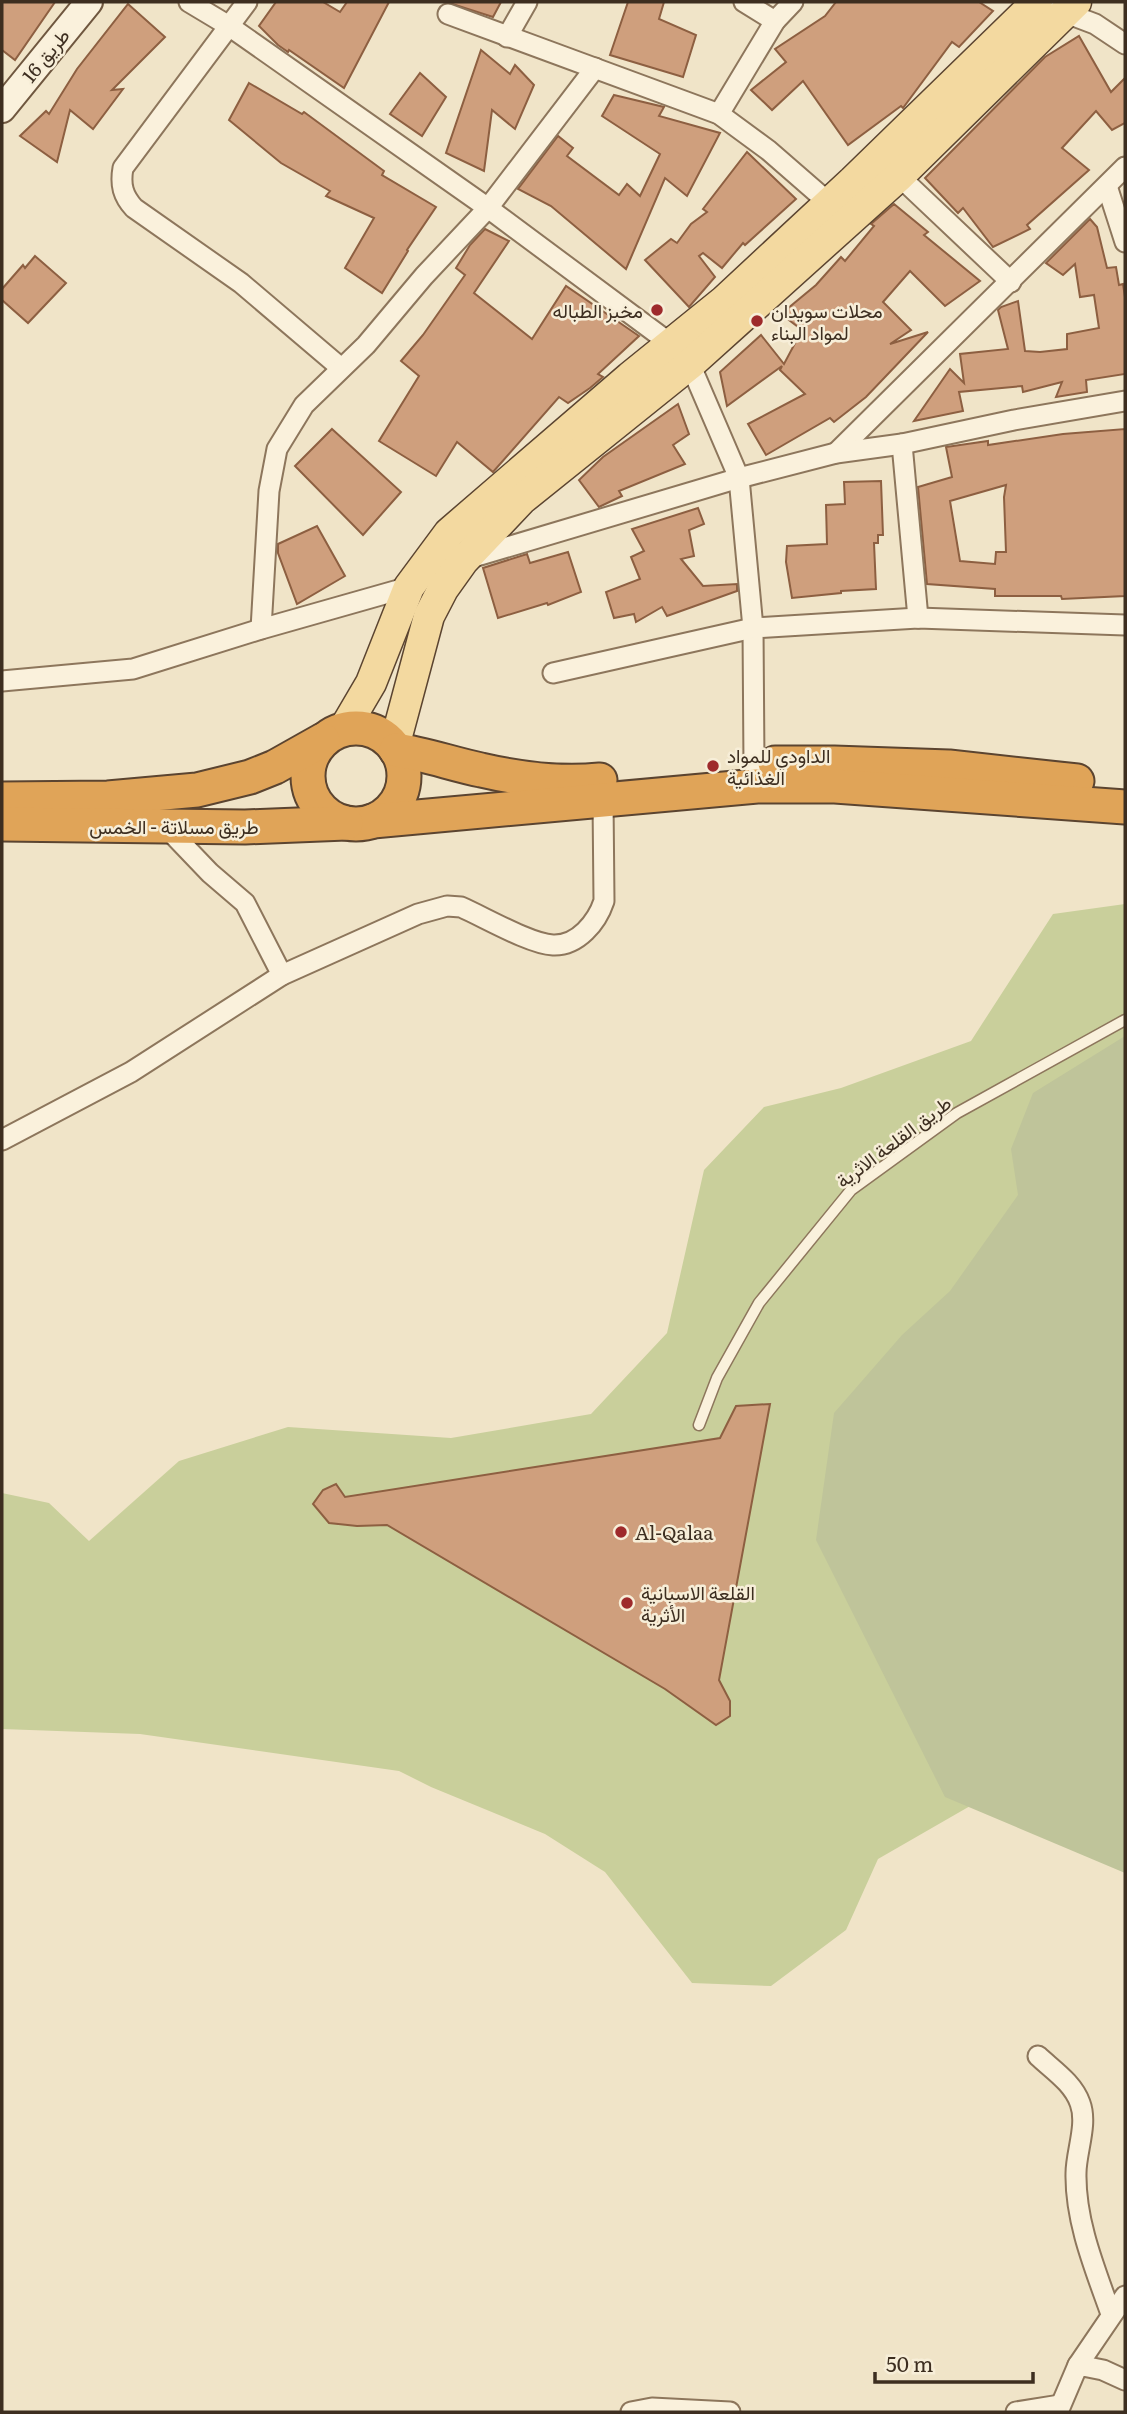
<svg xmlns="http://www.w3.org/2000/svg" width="1127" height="2414" font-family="Literata,Vazirmatn,serif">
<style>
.green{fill:#c9cf9b}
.cemetery{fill:#bfc49a}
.building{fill:#cf9f7d;stroke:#8d5f41;stroke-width:2;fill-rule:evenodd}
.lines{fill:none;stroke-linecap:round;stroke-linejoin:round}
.lane-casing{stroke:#8d765c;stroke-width:13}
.street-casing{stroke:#8d765c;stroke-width:23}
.secondary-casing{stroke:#6f573f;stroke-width:30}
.primary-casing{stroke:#5b4430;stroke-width:33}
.highway-casing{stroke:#5b4430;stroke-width:37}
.lane{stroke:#faf1dc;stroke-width:10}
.street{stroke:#faf1dc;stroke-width:19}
.secondary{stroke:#faf1dc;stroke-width:26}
.primary{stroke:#f3d9a0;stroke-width:30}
.highway{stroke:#e0a458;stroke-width:33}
.poi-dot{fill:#9e2a2b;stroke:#f7eed8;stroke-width:2.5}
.labels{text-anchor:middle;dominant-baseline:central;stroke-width:5;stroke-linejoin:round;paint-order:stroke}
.street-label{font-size:19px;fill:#3d2e20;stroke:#f7eed8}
.poi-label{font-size:19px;fill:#3d2e20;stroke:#f7eed8;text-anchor:start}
</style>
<rect width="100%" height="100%" fill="#f0e4c8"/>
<polygon class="green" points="1125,904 1125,1307 984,1798 878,1859 846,1930 771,1986 692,1983 605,1872 545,1834 431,1787 399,1771 140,1734 2,1729 2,1493 49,1503 89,1541 179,1461 288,1427 451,1438 591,1414 667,1333 704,1170 764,1107 841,1088 971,1041 1053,914"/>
<polygon class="cemetery" points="1125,1036 1125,1873 945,1797 816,1540 834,1413 902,1335 950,1291 1018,1195 1011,1149 1033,1093"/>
<g class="building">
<polygon points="2,2 55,2 15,60 2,50"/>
<polygon points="276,2 323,2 340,12 347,2 389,2 344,88 289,50 288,52 278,45 259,26"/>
<polygon points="446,2 501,2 493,17"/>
<polygon points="628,2 664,2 659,19 696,35 683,77 610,55"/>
<polygon points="836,2 979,2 993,11 959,47 952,42 903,108 901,106 848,145 803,81 772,110 751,90 786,62 775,49 825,16"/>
<polygon points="128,4 165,37 112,90 123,89 93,129 70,110 57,162 20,136 46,111 49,114 77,69"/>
<polygon points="1079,36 1111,92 1125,78 1125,123 1112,130 1096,111 1062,148 1089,170 1027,225 1030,229 993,247 963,208 958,213 925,178 1045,57"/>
<polygon points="481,50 510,74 515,65 534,85 515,129 492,110 484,171 446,153"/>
<polygon points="420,73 446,97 422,136 390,114"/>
<polygon points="249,83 302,114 304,112 384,171 382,175 436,207 407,250 408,251 382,293 345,268 374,218 326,196 330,191 281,163 229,120"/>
<polygon points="614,95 664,107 659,116 720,133 687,196 665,178 626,269 551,206 518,189 558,136 573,148 567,156 619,195 627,184 640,196 660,154 602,116"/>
<polygon points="747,152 796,199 745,245 743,243 722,268 703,253 699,256 715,277 689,307 645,260 671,239 677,243 691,224 707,212 703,209"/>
<polygon points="894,204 928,232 924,235 980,281 945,306 910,271 883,302 911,330 890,344 928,332 866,397 834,422 830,418 766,455 748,424 805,394 780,370 782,366 727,406 720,372 761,335 784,364 802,330 781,314 816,285 841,257 845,261 874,226 871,224"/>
<polygon points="1090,219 1097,227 1107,268 1116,267 1119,285 1123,284 1125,297 1125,374 1086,380 1087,392 1056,397 1062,382 1023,392 1022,386 959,392 963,411 914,421 950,369 964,383 960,354 1008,349 998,310 1001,307 1018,301 1025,351 1040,352 1067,349 1067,334 1099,328 1094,295 1080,297 1075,264 1063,275 1046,263"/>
<polygon points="485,229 509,241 474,293 532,339 566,286 639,336 598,374 603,377 590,388 568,403 559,397 493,472 457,442 436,476 379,441 419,376 401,361 423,335 465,275 456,268 470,245"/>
<polygon points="35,256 66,283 28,323 2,300 2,289 23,265 25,268"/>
<polygon points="678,404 689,434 673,445 685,464 619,491 622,496 599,507 579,480 603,457"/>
<polygon points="332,429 401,492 363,535 295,466"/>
<path d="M1125 429V596L1062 599 1061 596H995V589L927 584 918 487 952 477 946 447 988 441V445L1063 434ZM1006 485 1004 497 1006 552H996L995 564 960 561 950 501Z"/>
<polygon points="881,481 883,535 878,535 878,543 874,543 876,589 841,591 841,593 792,598 786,562 787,546 827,544 826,505 845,504 844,482"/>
<polygon points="698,508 704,524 689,530 694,556 681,559 703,586 737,584 737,591 667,616 662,607 636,622 634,614 614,618 606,592 640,579 631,557 644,551 632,529"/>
<polygon points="317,526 345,576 297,604 278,553 278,544"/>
<polygon points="568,552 581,592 548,605 547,603 498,618 483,568 527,554 530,563"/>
<polygon points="770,1404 719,1680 730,1701 730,1716 716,1725 665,1689 387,1525 357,1526 329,1523 313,1504 323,1490 336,1484 345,1497 720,1438 736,1406"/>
</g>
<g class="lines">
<defs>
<polyline id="lane" points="699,1425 717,1378 759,1303 851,1190 957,1113 1125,1020"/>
<g id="street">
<polyline points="189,2 229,26 488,208 671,344"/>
<path d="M247 2 123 168C120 185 123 196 134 208L241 283 341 368"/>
<polyline points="744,2 775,21"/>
<polyline points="1058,10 1095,24 1125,44"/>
<polyline points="448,14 719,114 768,150 829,203"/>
<polyline points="507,37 527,2"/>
<polyline points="719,114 775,21 793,2"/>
<polyline points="899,176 1011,282"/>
<polyline points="1107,186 1125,242"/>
<polyline points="690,364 739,478 753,628 754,764 757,786"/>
<polyline points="902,444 918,618"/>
<polyline points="836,453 1125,167"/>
<polyline points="467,559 739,478 836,453 902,444 1014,420 1125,401"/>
<polyline points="261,629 269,491 277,449 304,405 366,345 424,276 488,208 595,68"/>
<polyline points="553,673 753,628 918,618 1125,625"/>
<polyline points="2,681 133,669 261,629 409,587"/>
<polyline points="165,826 210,873 245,903 282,975"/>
<path d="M2 1140 131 1072 282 975 418 914 447 906 461 907C484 917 530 944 553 945 578 946 597 922 604 901L603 800"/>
<path d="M1038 2056C1053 2070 1073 2083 1080 2103 1088 2124 1076 2152 1076 2173 1075 2221 1095 2269 1111 2314"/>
<polyline points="1078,2365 1125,2296"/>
<polyline points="631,2412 652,2408 730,2412"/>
<polyline points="1016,2412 1060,2405"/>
<polyline points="1058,2412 1078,2365 1103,2370 1125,2380"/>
</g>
<polyline id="secondary" points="2,109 89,2"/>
<g id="primary">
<polyline points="344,729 371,683 409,587 449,533 630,377 724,301 853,181 1037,2"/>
<polyline points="394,747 429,616 443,589 463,561 522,499 690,364 899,176 1076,2"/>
</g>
<g id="highway">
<circle cx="356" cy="776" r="48"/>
<path d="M396 750C425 754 452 764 481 770 520 779 560 784 600 780"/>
<polyline points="775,763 834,763 949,767 1077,781"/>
<polyline points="2,799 108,798 197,790 250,777 275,767 323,740"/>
<polyline points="373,821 757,786 835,786 1125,807"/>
<polyline points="2,824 245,827 346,823"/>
</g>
</defs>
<use href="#lane" class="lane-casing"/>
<use href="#street" class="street-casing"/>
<use href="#secondary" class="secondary-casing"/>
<use href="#primary" class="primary-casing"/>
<use href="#highway" class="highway-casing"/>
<use href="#lane" class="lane"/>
<use href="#street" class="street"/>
<use href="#secondary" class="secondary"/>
<use href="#primary" class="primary"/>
<use href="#highway" class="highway"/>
</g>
<g class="poi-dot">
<circle cx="657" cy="310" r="7"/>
<circle cx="757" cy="321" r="7"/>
<circle cx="713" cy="766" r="7"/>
<circle cx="621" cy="1532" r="7"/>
<circle cx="627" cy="1603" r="7"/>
</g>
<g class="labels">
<g class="street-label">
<text transform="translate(45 55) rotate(-51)">طريق 16</text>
<text x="174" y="826">طريق مسلاتة - الخمس</text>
<text transform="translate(893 1141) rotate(-37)">طريق القلعة الاثرية</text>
</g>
<g class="poi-label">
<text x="643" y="310" text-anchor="end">مخبز الطباله</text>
<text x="771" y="310">محلات سويدان<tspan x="771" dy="22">لمواد البناء</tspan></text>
<text x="727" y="755">الداودي للمواد<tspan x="727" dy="22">الغذائية</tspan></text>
<text x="635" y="1532">Al-Qalaa</text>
<text x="641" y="1592">القلعة الاسبانية<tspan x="641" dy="22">الأثرية</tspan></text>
</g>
</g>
<rect width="1127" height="2414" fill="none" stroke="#3d2e20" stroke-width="7"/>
<path d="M875 2372v10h158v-10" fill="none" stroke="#3d2e20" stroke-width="3.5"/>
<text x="886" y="2372" font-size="21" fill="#3d2e20" stroke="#f7eed8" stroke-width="5" paint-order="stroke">50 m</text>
</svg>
